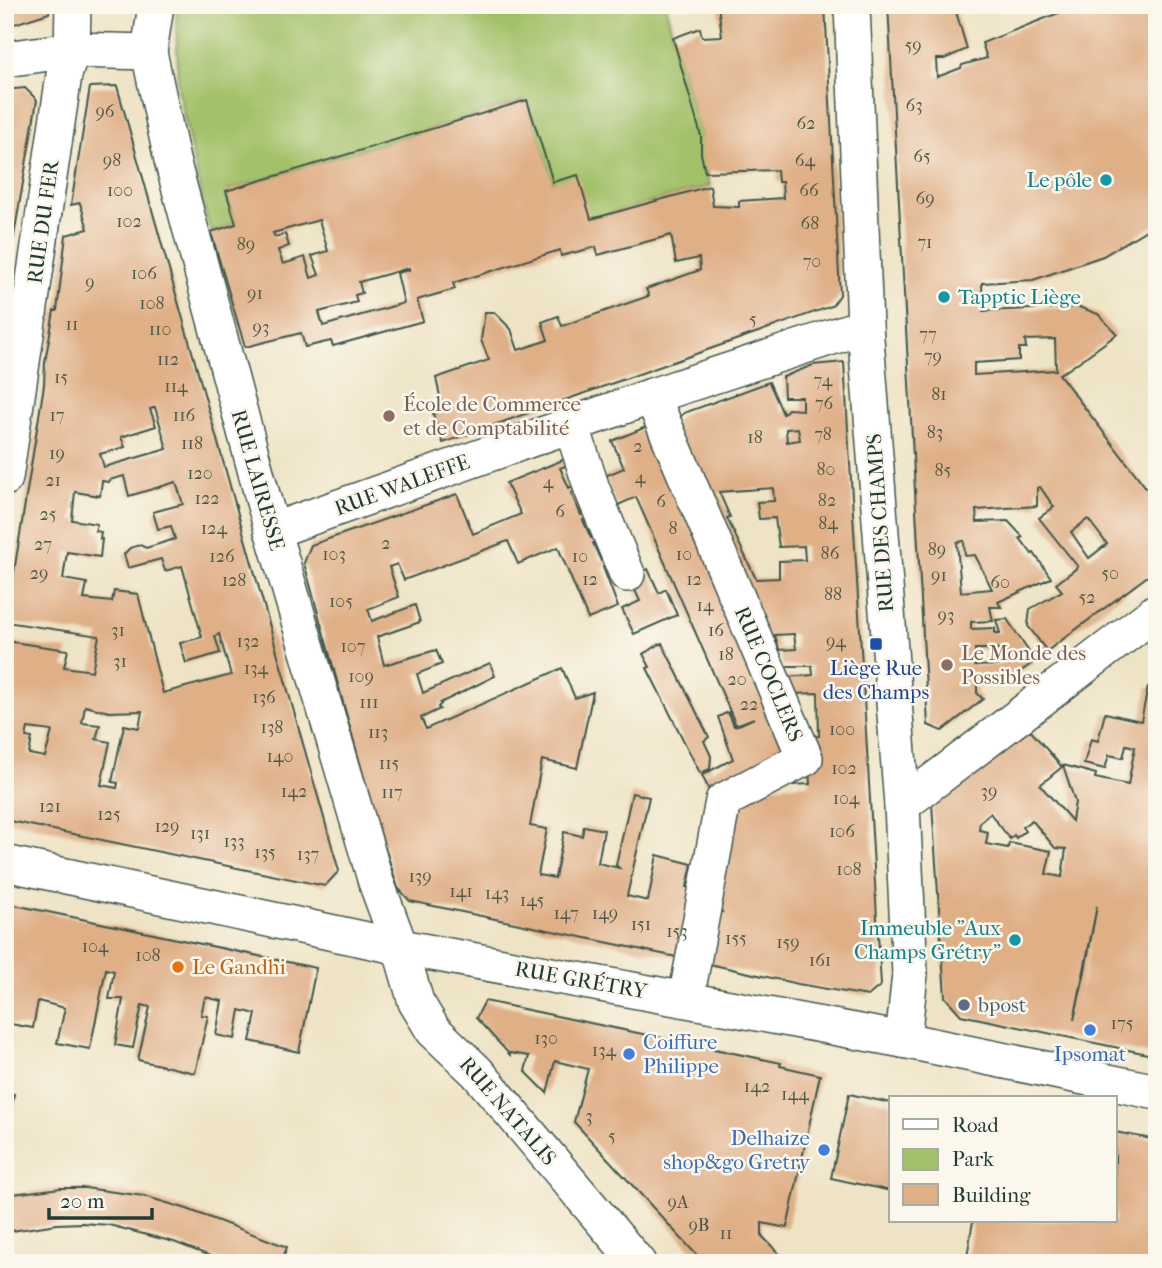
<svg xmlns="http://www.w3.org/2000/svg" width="1162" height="1268" font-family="'IM FELL French Canon',serif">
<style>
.green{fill:#a2c169;stroke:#607f4e;stroke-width:2}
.building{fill:#dfaf86;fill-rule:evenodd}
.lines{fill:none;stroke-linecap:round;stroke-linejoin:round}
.minor-casing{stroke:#3e564a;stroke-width:38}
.minor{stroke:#fff;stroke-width:35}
.culture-dot{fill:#0f9aa8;stroke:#fbf7ec;stroke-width:2.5}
.education-dot{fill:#8d6e63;stroke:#fbf7ec;stroke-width:2.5}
.transit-dot{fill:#1a4fb4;stroke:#fbf7ec;stroke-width:2.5}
.food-dot{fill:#e8710a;stroke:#fbf7ec;stroke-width:2.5}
.service-dot{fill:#5c6f8a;stroke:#fbf7ec;stroke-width:2.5}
.shop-dot{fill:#3f7fe0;stroke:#fbf7ec;stroke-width:2.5}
.labels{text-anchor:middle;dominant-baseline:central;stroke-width:5;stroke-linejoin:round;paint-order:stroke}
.number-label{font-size:18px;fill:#4f5a48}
.culture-label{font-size:21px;fill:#0d838f;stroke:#fbf7ec;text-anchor:end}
.street-label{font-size:21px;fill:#1f3d34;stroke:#fbf7ec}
.education-label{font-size:21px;fill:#785e54;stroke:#fbf7ec;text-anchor:start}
.transit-label{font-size:21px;fill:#164399;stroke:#fbf7ec}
.food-label{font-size:21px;fill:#c56008;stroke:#fbf7ec;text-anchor:start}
.service-label{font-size:21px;fill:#4e5e75;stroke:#fbf7ec;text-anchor:start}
.shop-label{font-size:21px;fill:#366cbe;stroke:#fbf7ec;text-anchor:start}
</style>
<rect width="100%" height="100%" fill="#fbf7ec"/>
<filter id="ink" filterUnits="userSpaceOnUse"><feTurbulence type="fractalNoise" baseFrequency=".0143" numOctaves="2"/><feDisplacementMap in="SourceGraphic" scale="14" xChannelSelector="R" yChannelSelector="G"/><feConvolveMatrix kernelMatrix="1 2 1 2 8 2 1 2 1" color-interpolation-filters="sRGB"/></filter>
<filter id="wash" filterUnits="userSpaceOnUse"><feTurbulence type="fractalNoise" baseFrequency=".00686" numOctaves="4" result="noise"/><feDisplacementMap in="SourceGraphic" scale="28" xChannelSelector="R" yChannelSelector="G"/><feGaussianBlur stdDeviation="1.57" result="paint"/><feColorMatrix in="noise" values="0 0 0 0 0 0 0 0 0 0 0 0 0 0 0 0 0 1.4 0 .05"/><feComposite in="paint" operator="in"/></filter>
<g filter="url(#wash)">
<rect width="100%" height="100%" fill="#eee3c4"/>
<path class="green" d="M185 5H666C675 49 689 90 700 132 705 150 704 168 710 186L591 219 553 182 526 100 226 191 236 224 211 232 202 201 178 89 176 8Z"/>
<g id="blocks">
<g class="building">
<polygon points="5,5 50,5 49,13 5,27"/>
<path d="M718 5H825L840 295 832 306 443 443 433 414 443 410 436 378 489 360 481 340 485 312H494L511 329 518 350 548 340 542 322 558 316 562 326 649 296 646 289 700 270 699 258 676 263 671 235 598 255 596 247 561 256 560 250 453 283 455 289 417 300 423 321 333 346 331 341 305 347 301 333 245 347 211 232 236 224 226 191 527 100 553 182 578 175 591 219 710 186 713 206 739 207V201L783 198 782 182H778L777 170 705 172 701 154V136L673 38 700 28 702 37 722 36ZM319 220 328 251 312 256 319 275 311 278 305 257 283 264 278 250 289 246 285 234 275 237 273 233ZM409 268V270L397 273 404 303 323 326 319 312 357 302 355 295 362 293 359 282Z"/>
<path d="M888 5H954L967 49 944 59H936L937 77 961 68 962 65 987 58 982 43 1079 5H1157V229L1153 226 1103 256 1033 280 982 283 983 311 1079 307 1098 314 1117 334 1069 369 1059 374 1157 502V569L1047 651 1028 626 1030 609 1062 591 1056 584 1078 567 1039 518 1054 507 1040 487 1037 488V506L976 510 977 522 1008 521 1023 537 1020 538 1032 554 1034 553 1051 578 998 602 1001 607H990L993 621 971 622V629L995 628V633H1000L996 620 1007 619 1035 661 1009 680V682L977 684V693L983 699 942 731 928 725ZM1055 339 1056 370 974 375V363L1019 360V348H1026L1025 340ZM1088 519 1107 544 1089 558 1071 532ZM964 541 965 556 975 555 992 589 961 592 957 542ZM975 649H1000V665L975 666Z"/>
<path d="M117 86 339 871 325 886 5 820V641L68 650 64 667 92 671 99 636 6 622 44 385 45 362 54 311H57L66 235 88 229 80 203 71 205 90 87ZM155 407 167 449 104 467 100 454 125 447 121 437 156 426 150 409ZM124 476 129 496 176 482 183 504 153 512 158 529 171 526 175 539 146 548 140 545 130 548 124 554 128 568 161 559 165 571 182 566 202 637 180 643 186 663 220 653 215 636 219 634 231 675 163 693 138 594 114 591 112 602 84 599 87 583 63 579 67 552 100 557 102 539H100L101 532 95 531 97 524 72 520 75 492 100 496 102 481 109 482V480ZM85 706 109 712 142 711 139 728 124 725 112 782 118 783 117 788 101 785 110 742 96 739 100 725 82 723ZM28 728 52 731 45 757 29 754 32 738 26 737Z"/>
<polygon points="25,88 37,100 5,289 5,90"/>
<path d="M844 362 881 985 868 996 798 984 696 961 707 909 722 912 718 903 729 807 774 786 810 784 808 753 804 737 819 736 818 693 791 694 786 677 813 675 812 666H783L778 650 796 649 794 634 775 635 779 649 768 652 671 427 684 413 769 382 783 414 788 409 802 410V397H784L783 377 813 365ZM798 428 800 440 787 442 786 429ZM773 488 774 501 757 502 759 519 775 518 779 547 804 546 805 560 779 561V578L756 579 727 518 730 517 719 492Z"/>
<polygon points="653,424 797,757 713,799 702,775 733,759 718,717 728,712 734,726 741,724 754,718 736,725 636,497 616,506 605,476 624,468 612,441"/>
<polygon points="565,459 568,465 560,468 569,488 577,484 579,490 571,493 581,515 589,512 591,517 583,520 591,538 598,534 601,539 593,543 601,561 609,558 611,564 603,567 618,607 588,619 558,547 518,564 508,541 404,580 397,564 389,567 399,597 368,609 372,621 415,605 420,622 377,637 384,665 436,650 442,664 417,674 423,693 490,663 495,676 440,703 441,704 438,707 440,709 421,718 426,729 562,668 575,698 593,692 577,768 542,760 530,826 547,829 538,875 555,878 564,832 582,836 584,826 604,830 598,863 619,868 616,865 632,793 649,797 627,896 648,901 657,855 692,864 687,887 704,890 691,960 410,901 398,888 374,813 304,563 311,545 457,494 473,534 521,514 506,483"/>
<polygon points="648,569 659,593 666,589 677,615 634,634 622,609 640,601 629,577"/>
<polygon points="662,643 709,737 704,741 711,756 710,769 700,773 647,668 650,667 643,654"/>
<path d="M1148 687 1157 689V1056L961 1015 945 997 932 804 1030 730 1062 767 1040 785 1072 821 1075 802 1063 765 1096 774 1095 778 1128 785 1135 747 1126 745 1123 758 1109 755 1105 769 1084 764 1091 739 1098 741 1105 713 1141 721ZM990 813 1010 839 1014 835 1016 838 1025 831 1022 827 1032 820 1055 848 1066 849 1062 877 1046 874 1051 851 1009 843 1008 848 986 844 988 832 979 830 980 822ZM1097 906 1084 976 1074 1020Z"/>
<polygon points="5,903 316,968 299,1052 250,1041 256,1014 240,1010 235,1039 216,1035 222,1001 205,997 201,1015 208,1016 195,1073 138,1060 150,1007 142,1005 133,1048 115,1045 123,999 109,999 114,971 106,969 90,1049 57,1043 65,1008 38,1001 33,1028 5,1023"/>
<polygon points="485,1001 781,1063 780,1066 820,1075 787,1228 762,1223 762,1236 788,1263 704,1263 574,1122 588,1069 555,1061 547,1093 525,1071 529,1056 510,1053 510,1055 476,1018"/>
<polygon points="5,1083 11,1084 9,1093 14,1094 12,1107 5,1105"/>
<polygon points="849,1094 891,1103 891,1191 831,1178"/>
<polygon points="1115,1132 1157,1140 1157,1263 966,1263 973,1221 1115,1221"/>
<polygon points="61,1188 85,1188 144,1196 187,1209 287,1247 281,1263 228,1263 174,1242 109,1225 82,1223 57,1224 5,1232 5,1195"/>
</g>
</g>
</g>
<g filter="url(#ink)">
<use href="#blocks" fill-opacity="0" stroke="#3e564a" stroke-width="2"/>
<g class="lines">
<defs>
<g id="minor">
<polyline points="156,5 149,52 172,160 264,502 376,882 400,947 416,1002 433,1030 477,1072 638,1263"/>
<polyline points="852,5 865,326 902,805 910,974 903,1040"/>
<polyline points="5,59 72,50 149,52"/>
<polyline points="652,396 805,758 723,801 686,999"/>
<polyline points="571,424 592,489 627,574"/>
<polyline points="5,478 64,75 72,50 73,5"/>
<polyline points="272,531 652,396 865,326"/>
<polyline points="902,805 1157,611"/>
<polyline points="5,863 400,947 903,1040 1157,1092"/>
</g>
</defs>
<use href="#minor" class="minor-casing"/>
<use href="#minor" class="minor"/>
</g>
</g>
<g class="culture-dot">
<circle cx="1106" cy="180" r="7"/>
<circle cx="944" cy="297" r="7"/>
<circle cx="1015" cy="940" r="7"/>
</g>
<g class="education-dot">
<circle cx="389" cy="416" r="7"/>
<circle cx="947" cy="665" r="7"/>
</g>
<rect class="transit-dot" x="869" y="637" width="14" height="14" rx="3.5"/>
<circle class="food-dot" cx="178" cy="967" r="7"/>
<circle class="service-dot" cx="964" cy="1005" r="7"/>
<g class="shop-dot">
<circle cx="1090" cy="1030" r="7"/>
<circle cx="629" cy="1054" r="7"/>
<circle cx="824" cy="1150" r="7"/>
</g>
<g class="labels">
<g class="number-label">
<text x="913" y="45">59</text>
<text x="914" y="105">63</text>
<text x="105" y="111">96</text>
<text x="806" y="123">62</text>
<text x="922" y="156">65</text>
<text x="112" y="160">98</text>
<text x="805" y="160">64</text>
<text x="120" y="190">100</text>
<text x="809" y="190">66</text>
<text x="925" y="198">69</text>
<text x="129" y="221">102</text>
<text x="810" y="223">68</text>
<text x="925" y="242">71</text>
<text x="246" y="244">89</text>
<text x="812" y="261">70</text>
<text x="144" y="273">106</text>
<text x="90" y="282">9</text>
<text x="255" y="293">91</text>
<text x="152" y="303">108</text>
<text x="753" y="319">5</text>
<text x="72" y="324">11</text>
<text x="261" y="327">93</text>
<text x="160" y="329">110</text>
<text x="928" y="334">77</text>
<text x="933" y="356">79</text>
<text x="168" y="359">112</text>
<text x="61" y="377">15</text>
<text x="823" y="380">74</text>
<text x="176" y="386">114</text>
<text x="939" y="394">81</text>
<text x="824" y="403">76</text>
<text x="57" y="415">17</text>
<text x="184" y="415">116</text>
<text x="935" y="432">83</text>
<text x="823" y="434">78</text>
<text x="755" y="437">18</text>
<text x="192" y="443">118</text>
<text x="638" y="446">2</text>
<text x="57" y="453">19</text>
<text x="826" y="469">80</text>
<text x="943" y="470">85</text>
<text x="200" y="473">120</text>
<text x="640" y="477">4</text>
<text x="53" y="480">21</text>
<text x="548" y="482">4</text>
<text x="207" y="498">122</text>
<text x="827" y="500">82</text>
<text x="661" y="501">6</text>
<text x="560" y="511">6</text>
<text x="48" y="514">25</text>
<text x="828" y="523">84</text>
<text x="214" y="528">124</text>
<text x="673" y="528">8</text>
<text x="386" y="543">2</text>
<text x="43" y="544">27</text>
<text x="937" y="549">89</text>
<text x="830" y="553">86</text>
<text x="334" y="554">103</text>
<text x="684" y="554">10</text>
<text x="222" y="556">126</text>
<text x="580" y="556">10</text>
<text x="39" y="573">29</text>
<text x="1110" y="573">50</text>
<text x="939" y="575">91</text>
<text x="590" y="579">12</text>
<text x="694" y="579">12</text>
<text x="234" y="580">128</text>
<text x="1000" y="582">60</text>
<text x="833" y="594">88</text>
<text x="1087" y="597">52</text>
<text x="341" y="601">105</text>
<text x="705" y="605">14</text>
<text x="946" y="615">93</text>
<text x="118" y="630">31</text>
<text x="716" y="630">16</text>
<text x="248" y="641">132</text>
<text x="836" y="641">94</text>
<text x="353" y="646">107</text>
<text x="726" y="654">18</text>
<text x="120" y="661">31</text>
<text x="256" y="668">134</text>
<text x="361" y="676">109</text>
<text x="737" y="679">20</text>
<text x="264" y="697">136</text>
<text x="369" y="702">111</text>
<text x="749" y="704">22</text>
<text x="272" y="727">138</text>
<text x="842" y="729">100</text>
<text x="378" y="732">113</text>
<text x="280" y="756">140</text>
<text x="389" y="763">115</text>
<text x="844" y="768">102</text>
<text x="294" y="791">142</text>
<text x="989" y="791">39</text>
<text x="392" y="792">117</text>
<text x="846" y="798">104</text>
<text x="50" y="806">121</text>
<text x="109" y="814">125</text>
<text x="167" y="826">129</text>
<text x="842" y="831">106</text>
<text x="200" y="833">131</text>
<text x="234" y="841">133</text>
<text x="265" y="852">135</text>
<text x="308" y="854">137</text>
<text x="849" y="869">108</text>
<text x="420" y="876">139</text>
<text x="461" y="891">141</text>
<text x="497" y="893">143</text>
<text x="532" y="900">145</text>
<text x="566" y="913">147</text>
<text x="605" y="913">149</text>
<text x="641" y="924">151</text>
<text x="677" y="931">153</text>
<text x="736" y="938">155</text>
<text x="788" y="942">159</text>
<text x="95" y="946">104</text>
<text x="148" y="955">108</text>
<text x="820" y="960">161</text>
<text x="1122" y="1023">175</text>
<text x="546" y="1038">130</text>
<text x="604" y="1050">134</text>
<text x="757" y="1086">142</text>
<text x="795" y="1094">144</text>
<text x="589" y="1116">3</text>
<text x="612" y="1136">5</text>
<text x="678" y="1202">9A</text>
<text x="699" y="1225">9B</text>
<text x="726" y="1233">11</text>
</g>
<g class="culture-label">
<text x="1092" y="180">Le pôle</text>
<text x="958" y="297" text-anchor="start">Tapptic Liège</text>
<text x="1001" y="928">Immeuble "Aux<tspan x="1001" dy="24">Champs Grétry"</tspan></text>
</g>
<g class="street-label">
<text transform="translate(43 222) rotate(-82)">RUE DU FER</text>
<text transform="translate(258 480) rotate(74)">RUE LAIRESSE</text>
<text transform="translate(402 485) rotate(-20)">RUE WALEFFE</text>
<text transform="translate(880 523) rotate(-94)">RUE DES CHAMPS</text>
<text transform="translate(769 674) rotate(67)">RUE COCLERS</text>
<text transform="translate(581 980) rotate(10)">RUE GRÉTRY</text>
<text transform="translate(508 1111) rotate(49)">RUE NATALIS</text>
</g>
<g class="education-label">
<text x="403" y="404">École de Commerce<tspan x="403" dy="24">et de Comptabilité</tspan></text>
<text x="961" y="653">Le Monde des<tspan x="961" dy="24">Possibles</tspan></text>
</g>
<g class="transit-label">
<text x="876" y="668">Liège Rue<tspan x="876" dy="24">des Champs</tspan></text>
</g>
<g class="food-label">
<text x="192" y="967">Le Gandhi</text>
</g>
<g class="service-label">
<text x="978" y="1005">bpost</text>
</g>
<g class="shop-label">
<text x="643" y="1042">Coiffure<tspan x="643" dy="24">Philippe</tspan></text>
<text x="1090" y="1054" text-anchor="middle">Ipsomat</text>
<text x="810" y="1138" text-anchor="end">Delhaize<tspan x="810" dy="24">shop&amp;go Gretry</tspan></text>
</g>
</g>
<rect width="1162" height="1268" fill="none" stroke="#fbf7ec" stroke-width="28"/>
<rect x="889" y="1096" width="228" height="126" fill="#fbf7ec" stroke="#a3ada2" stroke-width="2"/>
<rect x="903" y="1119" width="35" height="10" fill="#ffffff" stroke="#a3ada2" stroke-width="2"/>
<text x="952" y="1132" font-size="21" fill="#1f3d34">Road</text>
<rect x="903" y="1149" width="35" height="21" fill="#a2c169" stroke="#a3ada2" stroke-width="2"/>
<text x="952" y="1166" font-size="21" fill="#1f3d34">Park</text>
<rect x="903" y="1184" width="35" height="21" fill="#dfaf86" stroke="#a3ada2" stroke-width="2"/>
<text x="952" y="1202" font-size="21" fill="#1f3d34">Building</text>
<path d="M49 1208v10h103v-10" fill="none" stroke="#1f3d34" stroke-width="3.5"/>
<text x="60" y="1208" font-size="21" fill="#1f3d34" stroke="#fbf7ec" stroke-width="5" paint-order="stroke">20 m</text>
</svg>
